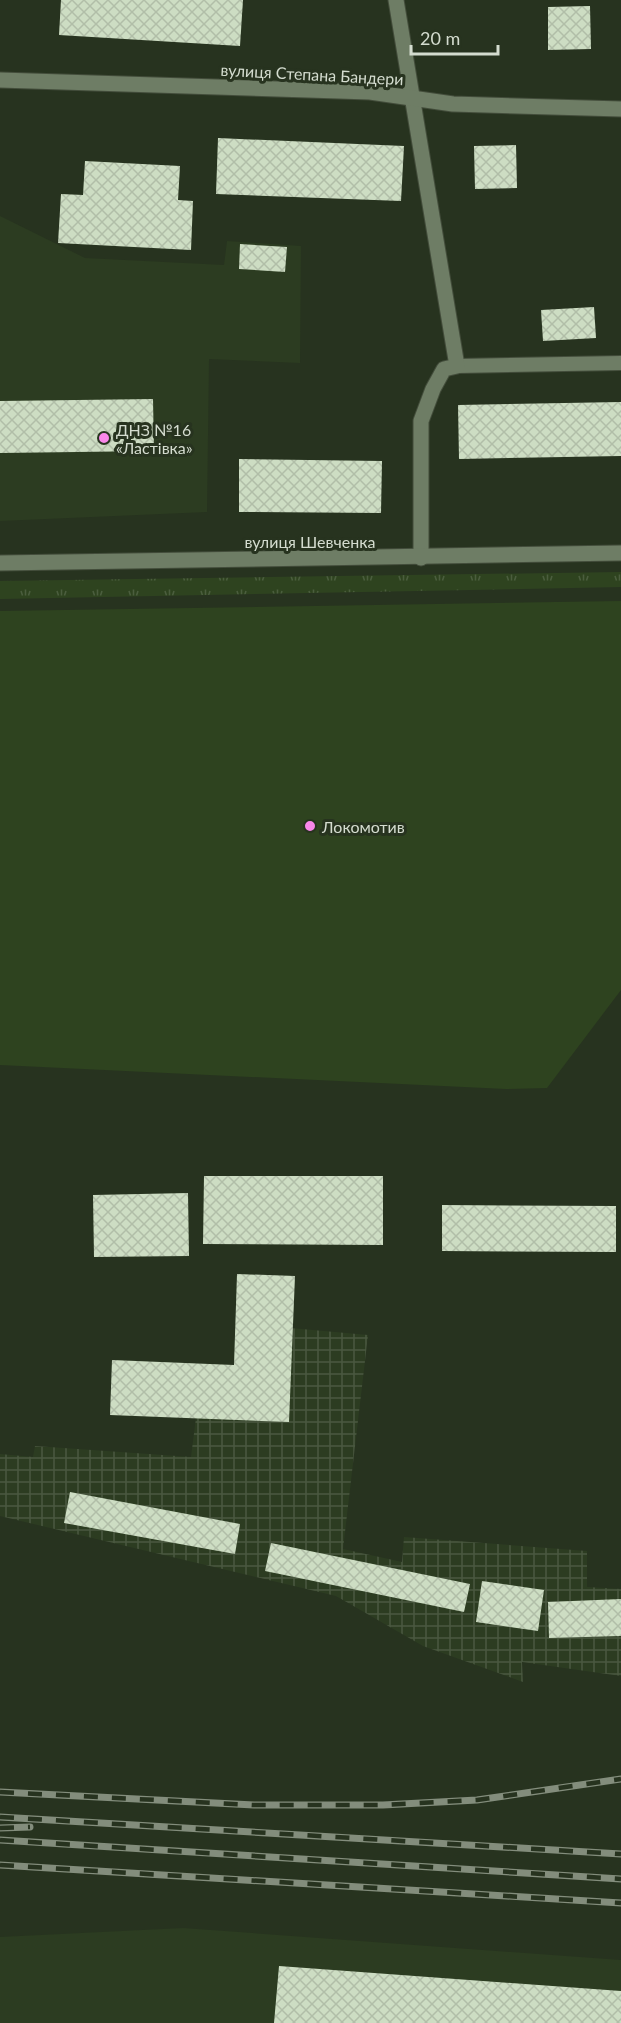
<svg xmlns="http://www.w3.org/2000/svg" width="621" height="2023" font-family="Lato,sans-serif">
<style>
.built{fill:#2c3c21}
.industrial{fill:url(#industrial-grid)}
.grass{fill:url(#grass-tufts)}
.pitch{fill:#2e431f}
.building{fill:url(#building-cross-hatch)}
.lines{fill:none;stroke-linecap:round;stroke-linejoin:round}
.service-casing{stroke:#434d3b;stroke-width:16}
.minor-casing{stroke:#434d3b;stroke-width:17}
.tertiary-casing{stroke:#434d3b;stroke-width:17}
.service{stroke:#6e7d65;stroke-width:14}
.minor{stroke:#6e7d65;stroke-width:15}
.tertiary{stroke:#6e7d65;stroke-width:15}
.rail-casing{stroke:#838d7c;stroke-width:7}
.rail{stroke:#27331f;stroke-width:4.5;stroke-dasharray:14;stroke-linecap:butt}
.poi-dot{fill:#f987e9;stroke:#27331f;stroke-width:2}
.labels{text-anchor:middle;dominant-baseline:central;stroke-width:6;stroke-linejoin:round;paint-order:stroke}
.street-label{font-size:16px;fill:#d4dccf;stroke:#27331f}
.poi-label{font-size:16px;fill:#d4dccf;stroke:#27331f;text-anchor:start}
</style>
<defs>
<pattern id="industrial-grid" width="8" height="8" patternUnits="userSpaceOnUse" patternTransform="scale(1.5)"><rect width="8" height="8" fill="#2c3c21"/><path d="M0 4h8M4 0v8" fill="none" stroke="#4a5840"/></pattern>
<pattern id="grass-tufts" width="24" height="20" patternUnits="userSpaceOnUse" patternTransform="scale(1.5)"><rect width="24" height="20" fill="#2e431f"/><path d="M3 7l-1-3M5 7V3M7 7l1-3M15 17l-1-3M17 17v-4M19 17l1-3" fill="none" stroke="#4b5e3e"/></pattern>
<pattern id="building-cross-hatch" width="8" height="8" patternUnits="userSpaceOnUse" patternTransform="scale(1.5)"><rect width="8" height="8" fill="#cdddc3"/><path d="M0 0l8 8M0 8l8-8" fill="none" stroke="#b1bea8"/></pattern>
</defs>
<rect width="100%" height="100%" fill="#27331f"/>
<g class="built">
<polygon points="0,216 85,258 224,265 227,241 301,246 300,363 209,359 207,512 0,521"/>
<polygon points="183,1928 621,1960 621,2023 0,2023 0,1937"/>
</g>
<polygon class="industrial" points="268,1326 368,1335 343,1549 402,1562 404,1537 587,1551 587,1587 621,1589 621,1676 522,1662 523,1682 423,1646 336,1596 0,1516 0,1454 33,1457 35,1446 191,1457 197,1410"/>
<polygon class="grass" points="621,572 621,587 0,599 0,581"/>
<polygon class="pitch" points="621,601 621,990 547,1088 506,1089 0,1065 0,611"/>
<g class="building">
<polygon points="61,0 243,0 240,46 59,35"/>
<polygon points="590,6 591,49 548,50 548,7"/>
<polygon points="218,138 404,146 401,201 216,194"/>
<polygon points="516,145 517,188 475,189 474,146"/>
<polygon points="85,161 180,166 178,200 193,201 191,250 58,243 61,194 83,195"/>
<polygon points="240,244 287,247 285,272 239,269"/>
<polygon points="594,307 596,338 543,341 541,310"/>
<polygon points="153,399 154,451 0,453 0,401"/>
<polygon points="621,402 621,456 459,459 458,405"/>
<polygon points="239,459 382,461 381,513 239,512"/>
<polygon points="204,1176 383,1176 383,1245 203,1244"/>
<polygon points="188,1193 189,1256 94,1257 93,1195"/>
<polygon points="442,1205 616,1206 616,1252 442,1251"/>
<polygon points="237,1274 295,1276 289,1422 110,1415 112,1360 234,1365"/>
<polygon points="70,1492 240,1524 235,1554 64,1523"/>
<polygon points="271,1543 470,1584 464,1612 265,1571"/>
<polygon points="482,1581 544,1590 538,1631 476,1622"/>
<polygon points="621,1599 621,1636 549,1638 548,1602"/>
<polygon points="279,1966 621,1991 621,2023 274,2023"/>
</g>
<g class="lines">
<defs>
<polyline id="service" points="457,366 621,363"/>
<polyline id="minor" points="396,0 457,366 444,369 433,389 421,421 421,558"/>
<g id="tertiary">
<polyline points="0,80 370,92 453,104 621,109"/>
<polyline points="0,563 621,553"/>
</g>
</defs>
<use href="#service" class="service-casing"/>
<use href="#minor" class="minor-casing"/>
<use href="#tertiary" class="tertiary-casing"/>
<use href="#service" class="service"/>
<use href="#minor" class="minor"/>
<use href="#tertiary" class="tertiary"/>
<defs>
<g id="rail">
<polyline points="0,1792 254,1805 383,1805 477,1800 621,1779"/>
<polyline points="0,1817 621,1854"/>
<polyline points="0,1828 30,1827"/>
<polyline points="0,1840 621,1879"/>
<polyline points="0,1865 621,1903"/>
</g>
</defs>
<use href="#rail" class="rail-casing"/>
<use href="#rail" class="rail"/>
</g>
<g class="poi-dot">
<circle cx="104" cy="438" r="6"/>
<circle cx="310" cy="826" r="6"/>
</g>
<g class="labels">
<g class="street-label">
<text transform="translate(312 74) rotate(3)">вулиця Степана Бандери</text>
<text x="310" y="541">вулиця Шевченка</text>
</g>
<g class="poi-label">
<text x="116" y="429">ДНЗ №16<tspan x="116" dy="18">«Ластівка»</tspan></text>
<text x="322" y="826">Локомотив</text>
</g>
</g>
<path d="M411 45v9h87v-9" fill="none" stroke="#d4dccf" stroke-width="3"/>
<text x="420" y="45" font-size="18" fill="#d4dccf" stroke="#27331f" stroke-width="4.5" paint-order="stroke">20 m</text>
</svg>
